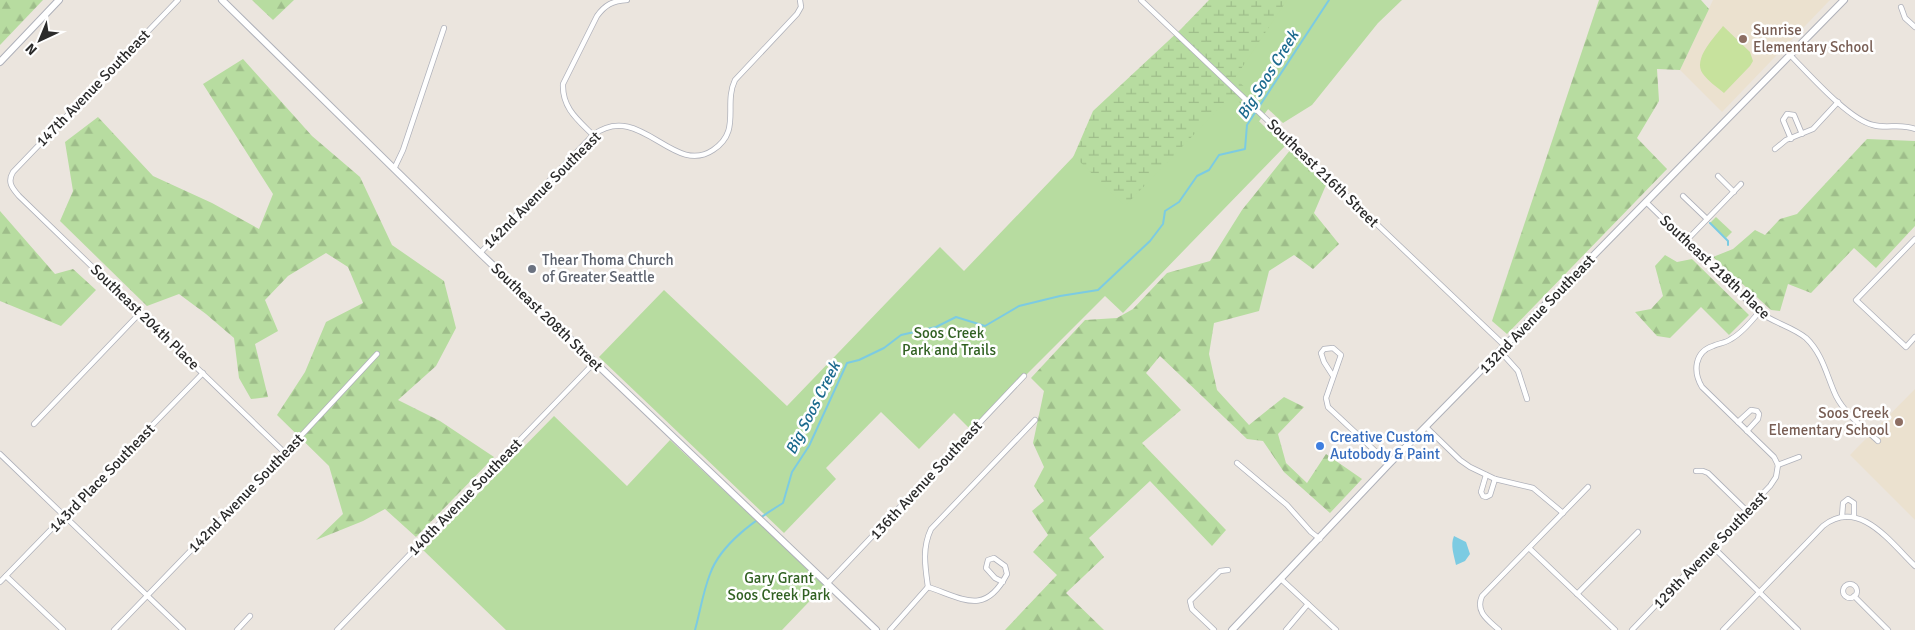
<svg xmlns="http://www.w3.org/2000/svg" width="1915" height="630" font-family="Signika,sans-serif">
<style>
.education{fill:#ebe1cf}
.forest{fill:url(#forest-firs)}
.wetland{fill:url(#wetland-marsh)}
.park{fill:#b7dca0}
.pitch{fill:#c7e29d}
.water{fill:#7ccbe2}
.lines{fill:none;stroke-linecap:round;stroke-linejoin:round}
.stream{stroke:#7ccbe2;stroke-width:2}
.street-casing{stroke:#afb1ba;stroke-width:6}
.secondary-casing{stroke:#afb1ba;stroke-width:8}
.street{stroke:#fff;stroke-width:4.5}
.secondary{stroke:#fff;stroke-width:6}
.education-dot{fill:#8d6e63;stroke:#fff;stroke-width:2}
.worship-dot{fill:#6b7280;stroke:#fff;stroke-width:2}
.shop-dot{fill:#3f7fe0;stroke:#fff;stroke-width:2}
.labels{text-anchor:middle;dominant-baseline:central;stroke-width:5;stroke-linejoin:round;paint-order:stroke}
.education-label{font-size:15px;fill:#785e54;stroke:#fff;text-anchor:start}
.street-label{font-size:15px;fill:#2b2b2b;stroke:#fff}
.worship-label{font-size:15px;fill:#5b616d;stroke:#fff;text-anchor:start}
.park-label{font-size:15px;fill:#316122;stroke:#fff}
.shop-label{font-size:15px;fill:#366cbe;stroke:#fff;text-anchor:start}
.water-label{font-size:16px;font-style:italic;fill:#1b6a8e;stroke:#fff}
</style>
<defs>
<pattern id="forest-firs" width="22" height="20" patternUnits="userSpaceOnUse" patternTransform="scale(1.25)"><rect width="22" height="20" fill="#b7dca0"/><path d="M5 1l3.5 6h-7zM16 11l3.5 6h-7z" fill="#9ebd8a"/></pattern>
<pattern id="wetland-marsh" width="20" height="14" patternUnits="userSpaceOnUse" patternTransform="scale(1.25)"><rect width="20" height="14" fill="#b7dca0"/><path d="M1 5h8M5 5V1M11 12h8M15 12V8" fill="none" stroke="#9ebd8a"/></pattern>
</defs>
<rect width="100%" height="100%" fill="#ebe5de"/>
<g class="education">
<polygon points="1713,0 1830,0 1722,112 1680,70"/>
<polygon points="1915,389 1915,520 1850,455"/>
</g>
<g class="forest">
<polygon points="0,0 43,0 0,45"/>
<polygon points="252,0 294,0 273,20"/>
<polygon points="1599,0 1701,0 1709,9 1680,70 1657,69 1659,101 1637,138 1667,169 1507,334 1492,321"/>
<polygon points="243,59 312,136 360,177 392,245 444,281 456,328 436,366 398,400 440,421 494,457 416,537 385,509 363,521 316,540 343,514 329,466 277,415 305,372 326,322 363,303 348,267 326,253 288,276 265,300 278,331 255,344 268,397 251,399 239,378 234,338 206,314 179,294 147,306 60,221 73,191 65,142 98,117 153,176 212,203 259,229 273,194 203,84"/>
<polygon points="1867,139 1915,141 1915,226 1876,268 1854,248 1811,293 1788,284 1780,311 1771,310 1713,257 1733,249 1755,230 1765,235 1780,219 1797,214"/>
<polygon points="1291,149 1326,185 1314,213 1339,244 1313,269 1294,255 1269,271 1259,311 1214,323 1209,354 1217,390 1249,425 1284,397 1304,407 1278,434 1286,463 1307,483 1326,454 1362,479 1330,513 1284,472 1263,441 1247,439 1160,356 1146,373 1181,410 1142,443 1226,530 1212,546 1150,481 1089,538 1104,557 1066,593 1104,630 1005,630 1057,575 1033,552 1048,535 1032,511 1044,501 1034,486 1044,467 1033,443 1044,391 1031,378 1085,320 1117,318 1133,309 1167,273 1210,261 1242,210"/>
<polygon points="0,211 55,274 73,269 96,290 61,326 0,301"/>
<polygon points="1665,255 1677,262 1692,259 1749,315 1729,335 1701,307 1670,338 1657,336 1635,312 1651,309 1663,296 1655,266"/>
</g>
<polygon class="wetland" points="1209,0 1348,0 1252,131 1182,202 1047,218 1093,111 1181,29"/>
<g class="park">
<polygon points="1287,0 1402,0 1378,23 1312,105 1283,123 1235,78"/>
<polygon points="1232,95 1267,129 1271,125 1288,143 1123,313 1105,296 1022,379 973,432 954,413 919,449 881,412 826,468 836,479 784,533 599,357 664,290 787,406 940,247 964,271 1074,156 1125,206"/>
<polygon points="1716,217 1732,232 1726,238 1710,223"/>
<polygon points="554,416 627,486 670,440 825,585 782,630 506,630 423,550"/>
</g>
<path class="pitch" d="M1723 26 1750 52 1753 61 1750 66 1724 93C1717 87 1708 81 1703 74 1692 59 1715 37 1723 26Z"/>
<path class="water" d="M1454 536 1466 542 1470 554 1465 561 1456 565C1454 555 1450 545 1454 536Z"/>
<g class="lines">
<g class="stream">
<polyline points="1710,223 1728,241 1728,245"/>
<path d="M695 630C700 612 703 592 710 574 721 543 757 519 783 503L792 472 809 446 847 363 859 360 884 348 901 335 936 327 956 317 985 326 1019 306 1060 296 1098 290 1150 241 1163 224 1165 211 1179 202 1197 176 1209 170 1219 155 1245 149 1247 125 1329 0"/>
</g>
<defs>
<g id="street">
<path d="M178 0 13 172C7 182 12 188 19 196L285 453"/>
<polyline points="1141,0 1505,346"/>
<polyline points="1901,7 1905,18 1915,27"/>
<path d="M1790 55C1808 73 1849 120 1873 125 1887 129 1901 123 1915 129"/>
<path d="M593 135C578 120 562 108 563 84L597 16C605 5 612 1 627 0"/>
<polyline points="1791,139 1783,120 1787,114 1794,115 1802,134"/>
<polyline points="1775,149 1786,140 1813,129 1838,102"/>
<polyline points="394,169 403,150 444,28"/>
<polyline points="1718,176 1734,192"/>
<polyline points="1683,196 1707,219"/>
<path d="M1646 202 1759 312C1774 323 1793 327 1806 338 1823 354 1827 377 1836 396 1845 414 1864 428 1878 441"/>
<polyline points="1915,239 1856,300 1906,347 1915,337"/>
<polyline points="1686,241 1741,184"/>
<path d="M480 253 593 135C640 100 673 177 713 150 742 131 723 105 735 80L797 14 801 7 800 0"/>
<path d="M1759 312C1751 322 1742 333 1731 339 1726 343 1719 343 1713 346 1694 352 1693 372 1702 387L1774 457 1778 465"/>
<polyline points="1500,351 1518,371 1527,399"/>
<polyline points="1333,376 1324,362 1321,353 1324,349 1333,348 1341,355 1326,398 1328,407 1389,464"/>
<polyline points="1738,422 1751,410 1757,411 1759,414 1758,419 1747,431"/>
<polyline points="34,424 141,312"/>
<polyline points="1426,427 1460,460 1470,467 1495,479 1533,488 1563,513"/>
<polyline points="0,454 183,630"/>
<polyline points="1237,463 1287,505 1311,532 1320,539"/>
<polyline points="1778,465 1799,457"/>
<polyline points="1696,471 1703,471 1708,473 1747,511"/>
<polyline points="1486,475 1481,492 1483,496 1486,497 1490,495 1495,479"/>
<polyline points="1842,517 1843,503 1848,499 1854,503 1854,517"/>
<polyline points="1713,547 1798,630"/>
<polyline points="1529,548 1615,630"/>
<polyline points="6,576 63,630"/>
<polyline points="1281,579 1336,630"/>
<polyline points="0,582 203,373"/>
<polyline points="827,584 1024,376"/>
<circle cx="1850" cy="591" r="7"/>
<path d="M928 587C925 566 922 548 931 529L1035 420"/>
<path d="M928 587C964 599 985 616 1007 574L1005 566 994 558 988 560 986 568 995 578 1003 582"/>
<polyline points="1577,594 1638,532"/>
<polyline points="1854,596 1888,630"/>
<polyline points="114,630 285,453 377,354"/>
<polyline points="237,630 250,616"/>
<polyline points="337,630 594,363"/>
<polyline points="890,630 928,587"/>
<polyline points="1214,630 1192,609 1190,601 1220,571 1228,570"/>
<polyline points="1286,630 1308,604"/>
<path d="M1499 630C1488 620 1475 612 1482 596L1588 487"/>
<polyline points="1632,630 1770,486 1776,477 1778,465"/>
<path d="M1723 630 1823 526C1859 497 1891 543 1915 566"/>
</g>
<g id="secondary">
<polyline points="222,0 480,253 876,630"/>
<polyline points="0,62 59,0"/>
<polyline points="1232,630 1389,464 1844,0"/>
</g>
</defs>
<use href="#street" class="street-casing"/>
<use href="#secondary" class="secondary-casing"/>
<use href="#street" class="street"/>
<use href="#secondary" class="secondary"/>
</g>
<g class="education-dot">
<circle cx="1743" cy="39" r="5"/>
<circle cx="1899" cy="422" r="5"/>
</g>
<circle class="worship-dot" cx="532" cy="269" r="5"/>
<circle class="shop-dot" cx="1320" cy="446" r="5"/>
<g class="labels">
<g class="education-label">
<text x="1753" y="30">Sunrise<tspan x="1753" dy="17">Elementary School</tspan></text>
<text x="1889" y="413" text-anchor="end">Soos Creek<tspan x="1889" dy="17">Elementary School</tspan></text>
</g>
<g class="street-label">
<text transform="translate(93 88) rotate(-46)">147th Avenue Southeast</text>
<text transform="translate(1323 173) rotate(44)">Southeast 216th Street</text>
<text transform="translate(542 190) rotate(-45)">142nd Avenue Southeast</text>
<text transform="translate(1715 267) rotate(43)">Southeast 218th Place</text>
<text transform="translate(1537 314) rotate(-46)">132nd Avenue Southeast</text>
<text transform="translate(145 317) rotate(44)">Southeast 204th Place</text>
<text transform="translate(547 317) rotate(44)">Southeast 208th Street</text>
<text transform="translate(102 478) rotate(-46)">143rd Place Southeast</text>
<text transform="translate(926 480) rotate(-47)">136th Avenue Southeast</text>
<text transform="translate(246 493) rotate(-46)">142nd Avenue Southeast</text>
<text transform="translate(465 497) rotate(-46)">140th Avenue Southeast</text>
<text transform="translate(1710 550) rotate(-46)">129th Avenue Southeast</text>
</g>
<g class="worship-label">
<text x="542" y="260">Thear Thoma Church<tspan x="542" dy="17">of Greater Seattle</tspan></text>
</g>
<g class="park-label">
<text x="949" y="333">Soos Creek<tspan x="949" dy="17">Park and Trails</tspan></text>
<text x="779" y="578">Gary Grant<tspan x="779" dy="17">Soos Creek Park</tspan></text>
</g>
<g class="shop-label">
<text x="1330" y="437">Creative Custom<tspan x="1330" dy="17">Autobody &amp; Paint</tspan></text>
</g>
<g class="water-label">
<text transform="translate(1268 75) rotate(-58)">Big Soos Creek</text>
<text transform="translate(813 408) rotate(-63)">Big Soos Creek</text>
</g>
</g>
<g transform="translate(40 40) rotate(224)" stroke="#ffffff" stroke-width="4" paint-order="stroke">
<path d="M0-4L9 19L0 12L-9 19Z" fill="#2b2b2b"/>
<text y="-8" font-size="14" font-weight="bold" text-anchor="middle" fill="#2b2b2b">N</text>
</g>
</svg>
